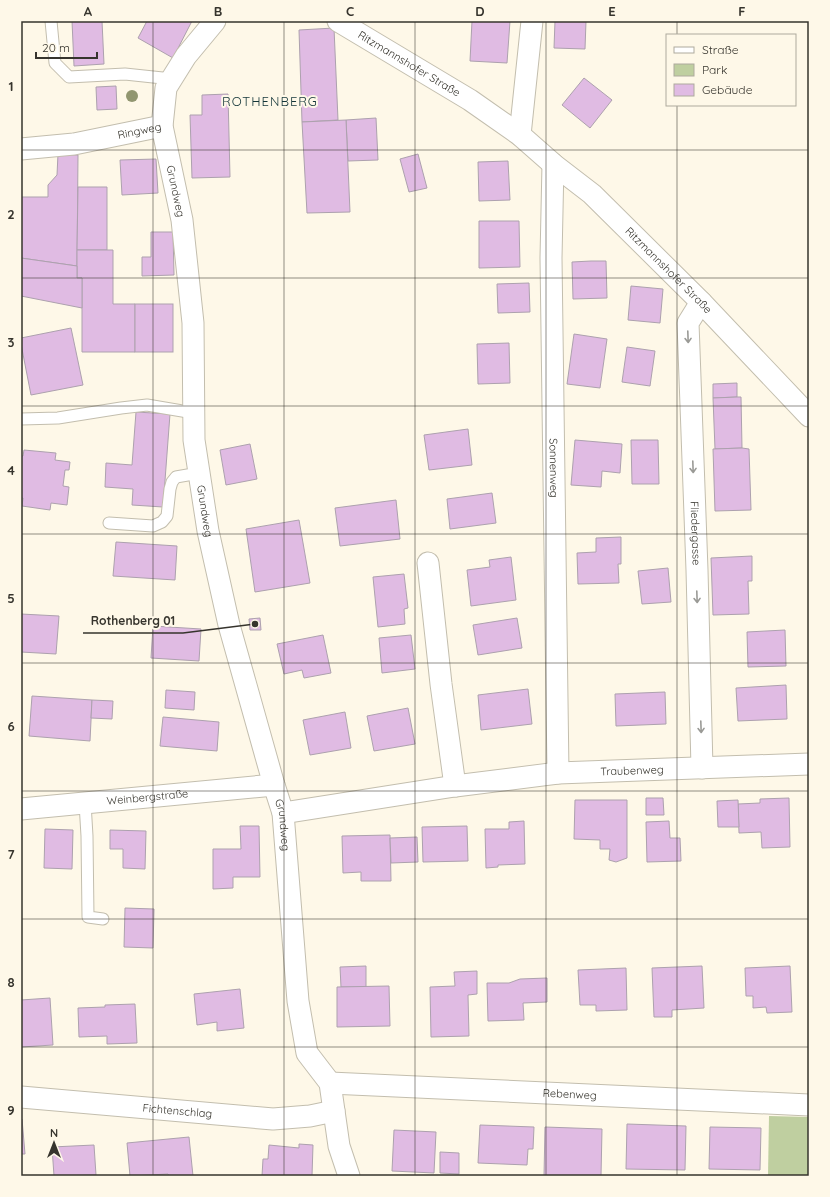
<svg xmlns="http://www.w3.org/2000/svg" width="830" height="1197" font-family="Quicksand,sans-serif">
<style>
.green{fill:#bfcfa0}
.building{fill:#e0bbe3;stroke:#ada1ae}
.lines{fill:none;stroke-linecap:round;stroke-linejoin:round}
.service-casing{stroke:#c3beae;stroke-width:13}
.minor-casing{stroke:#c3beae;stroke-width:23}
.service{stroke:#fff;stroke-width:11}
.minor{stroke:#fff;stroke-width:21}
.tree{fill:#919670}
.oneway{stroke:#9a9a96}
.grid{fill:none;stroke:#36342d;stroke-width:1;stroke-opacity:0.55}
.labels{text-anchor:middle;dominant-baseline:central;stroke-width:4;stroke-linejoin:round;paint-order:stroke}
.street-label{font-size:11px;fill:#36342d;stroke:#fef8e8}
.quarter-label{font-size:13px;letter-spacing:1px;fill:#133538;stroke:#fef8e8}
.leader{fill:none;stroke:#36342d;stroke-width:1.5}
.callout-dot{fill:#36342d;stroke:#fef8e8;stroke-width:1.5}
.callout-label{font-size:12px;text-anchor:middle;font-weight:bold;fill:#36342d;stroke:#fef8e8;stroke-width:4;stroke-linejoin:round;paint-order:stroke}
.neatline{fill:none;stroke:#36342d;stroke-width:1.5}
.grid-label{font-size:13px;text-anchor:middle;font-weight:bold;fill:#36342d}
</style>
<rect width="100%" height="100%" fill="#fef8e8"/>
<polygon class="green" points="769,1116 809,1117 809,1176 768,1176"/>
<g class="building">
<polygon points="72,21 102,21 104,64 74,66"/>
<polygon points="147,21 192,21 173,58 138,38"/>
<polygon points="472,21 510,21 507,63 470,61"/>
<polygon points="555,21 586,21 585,49 554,48"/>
<polygon points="334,28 338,120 302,122 299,30"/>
<polygon points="584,78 612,100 590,128 562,105"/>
<polygon points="116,86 117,109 97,110 96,87"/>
<polygon points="228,94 230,177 192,178 190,115 202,115 202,95"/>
<polygon points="376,118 378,160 348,161 346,120"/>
<polygon points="346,120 350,212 307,213 302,122"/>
<polygon points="58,154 78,155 77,266 21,258 21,197 48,197 48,185 57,175"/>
<polygon points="418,154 427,188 409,192 400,159"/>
<polygon points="156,159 158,193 122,195 120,160"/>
<polygon points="508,161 510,200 479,201 478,162"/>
<polygon points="78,187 107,187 107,250 77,250"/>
<polygon points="479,221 519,221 520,267 479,268"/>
<polygon points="151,232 173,232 174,275 142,276 142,257 151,257"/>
<polygon points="77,250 113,250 113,304 135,304 135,352 82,352 82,278 77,278"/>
<polygon points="21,258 77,266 77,278 82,278 82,308 21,296"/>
<polygon points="591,261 606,261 607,298 573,299 572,262"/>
<polygon points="529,283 530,312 498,313 497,284"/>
<polygon points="631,286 663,289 660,323 628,320"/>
<rect x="135" y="304" width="38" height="48"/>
<polygon points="71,328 83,385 31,395 21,344 21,338"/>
<polygon points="574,334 607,339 600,388 567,384"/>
<polygon points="509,343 510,383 478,384 477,344"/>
<polygon points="627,347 655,351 650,386 622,382"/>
<polygon points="737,383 737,397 713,398 713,384"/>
<polygon points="737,397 741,397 742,448 715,449 713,398"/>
<polygon points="136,412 170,414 163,507 132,505 133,489 105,487 106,463 132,465"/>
<polygon points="468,429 472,465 429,470 424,435"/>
<polygon points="575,440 622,444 620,473 602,471 601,487 571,485"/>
<polygon points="631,440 658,440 659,484 632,484"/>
<polygon points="250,444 257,479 226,485 220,450"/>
<polygon points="742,448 749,449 751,510 715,511 713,449"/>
<polygon points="24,450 56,453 55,460 70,462 69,470 65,470 63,486 69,487 67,505 51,503 50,510 22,506 23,498 21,498 21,456 23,456"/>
<polygon points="492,493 496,523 450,529 447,499"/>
<polygon points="396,500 400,539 340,546 335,508"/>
<polygon points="299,520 310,583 255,592 246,529"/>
<polygon points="621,537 621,564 618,564 619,583 578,584 577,553 596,552 596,538"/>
<polygon points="116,542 177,546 175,580 113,576"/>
<polygon points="752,556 752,581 748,581 749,614 713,615 711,558"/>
<polygon points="511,557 516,600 471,606 467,570 490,567 489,560"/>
<polygon points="668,568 671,602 642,604 638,571"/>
<polygon points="404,574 408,608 404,609 405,624 378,627 373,577"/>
<polygon points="21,614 59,616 56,654 21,652"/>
<polygon points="260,618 261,630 250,630 249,619"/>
<polygon points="517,618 522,648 478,655 473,625"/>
<polygon points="153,626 201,629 199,661 151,658"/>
<polygon points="785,630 786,666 748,667 747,632"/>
<polygon points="323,635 331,673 304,678 302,670 284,674 277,644"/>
<polygon points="411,635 415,669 382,673 379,638"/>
<polygon points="786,685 787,719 738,721 736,688"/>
<polygon points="528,689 532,724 481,730 478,695"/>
<polygon points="166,690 195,692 194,710 165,708"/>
<polygon points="665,692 666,724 616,726 615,694"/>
<polygon points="32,696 92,700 90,741 29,736"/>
<polygon points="92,700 113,701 112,719 91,718"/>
<polygon points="408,708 415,744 374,751 367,716"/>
<polygon points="345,712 351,748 310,755 303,720"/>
<polygon points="163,717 219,722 217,751 160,746"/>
<polygon points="646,798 663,798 664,815 646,815"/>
<polygon points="789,798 790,847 762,848 761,832 739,833 738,804 760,803 760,799"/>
<polygon points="575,800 627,800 627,858 616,862 609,860 610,849 600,849 600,840 574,839"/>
<polygon points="738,800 739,827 718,827 717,801"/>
<polygon points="524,821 525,864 498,865 498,867 486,868 485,829 509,829 509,822"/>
<polygon points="669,821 670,838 680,838 681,861 647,862 646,822"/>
<polygon points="240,826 259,826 260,877 233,877 233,888 213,889 213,849 241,849"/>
<polygon points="467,826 468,861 423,862 422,827"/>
<polygon points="45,829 73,830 72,869 44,868"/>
<polygon points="110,830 146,831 145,869 123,868 123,849 110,849"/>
<polygon points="390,835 391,881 361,881 361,872 343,873 342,836"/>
<polygon points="417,837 418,862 391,863 390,838"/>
<polygon points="125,908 154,909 153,948 124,947"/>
<polygon points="366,966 366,987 341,987 340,967"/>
<polygon points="702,966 704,1008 672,1010 672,1017 654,1017 652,968"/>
<polygon points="790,966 792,1012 767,1013 766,1007 753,1008 753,996 746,996 745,968"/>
<polygon points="626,968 627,1010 596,1011 596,1005 580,1005 578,970"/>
<polygon points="477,971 477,994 468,995 469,1036 431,1037 430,987 455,986 454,972"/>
<polygon points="547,978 547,1002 523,1003 524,1020 488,1021 487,983 509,983 520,979"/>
<polygon points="389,986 390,1026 337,1027 337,987"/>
<polygon points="240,989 244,1028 217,1031 217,1022 197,1025 194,994"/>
<polygon points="50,998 53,1045 21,1047 21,1000"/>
<polygon points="135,1004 137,1043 107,1044 107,1036 79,1037 78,1008 105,1007 105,1005"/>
<polygon points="21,1119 22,1119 25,1154 21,1154"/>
<polygon points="627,1124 686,1126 685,1170 626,1169"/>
<polygon points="480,1125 534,1127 533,1149 528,1149 527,1165 478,1163"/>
<polygon points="545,1127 602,1129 601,1176 544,1176"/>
<polygon points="710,1127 761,1128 760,1170 709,1169"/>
<polygon points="394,1130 436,1132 434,1173 392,1171"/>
<polygon points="189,1137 193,1176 169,1176 168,1174 130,1176 127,1143"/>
<polygon points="299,1144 313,1145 312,1176 262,1176 263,1159 268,1159 269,1145 299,1148"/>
<polygon points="94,1145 96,1175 54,1176 52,1147"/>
<polygon points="440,1152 459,1153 459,1174 440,1173"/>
</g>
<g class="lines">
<defs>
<g id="service">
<polyline points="51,21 55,63 69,77 125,74 172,79"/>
<polyline points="21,419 58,418 121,408 147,405 194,413"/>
<polyline points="109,523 153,526 162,522 167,516 170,489 172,482 176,477 199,473"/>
<polyline points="85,803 87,836 88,917 103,919"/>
</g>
<g id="minor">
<path id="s1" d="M215 21 186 56 166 88 162 126 182 220 193 323 194 440 208 531 229 625 274 785 283 813 298 1001 307 1053 330 1083 339 1146 349 1176"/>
<path id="s2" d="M338 21 470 100 520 135 553 164 592 194 701 302 809 416"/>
<polyline points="520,135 532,21"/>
<path id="s3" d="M21 149 74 144 162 126"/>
<path id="s4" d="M553 164 551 258 558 773"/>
<path id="s5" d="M701 302 688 323 697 570 702 768"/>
<polyline points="428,563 441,684 455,786"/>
<path id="s6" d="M21 809 274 785"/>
<path id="s7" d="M283 813 455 786 558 773 809 764"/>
<path id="s8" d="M330 1083 809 1105"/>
<path id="s9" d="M21 1097 273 1119 310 1116 334 1111"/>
</g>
</defs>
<use href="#service" class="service-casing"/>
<use href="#minor" class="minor-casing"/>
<use href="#service" class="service"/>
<use href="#minor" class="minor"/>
</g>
<circle class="tree" cx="132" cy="96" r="6"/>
<defs><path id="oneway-shaft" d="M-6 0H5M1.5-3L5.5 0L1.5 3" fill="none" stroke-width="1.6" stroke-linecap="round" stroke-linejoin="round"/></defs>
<g class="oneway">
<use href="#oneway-shaft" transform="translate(688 337) rotate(88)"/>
<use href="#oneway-shaft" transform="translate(693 467) rotate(88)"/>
<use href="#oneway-shaft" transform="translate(697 597) rotate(88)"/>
<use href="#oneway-shaft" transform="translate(701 727) rotate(88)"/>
</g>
<path class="grid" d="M153 21V1176M284 21V1176M415 21V1176M546 21V1176M677 21V35M677 105V1176M21 150H809M21 278H809M21 406H809M21 534H809M21 663H809M21 791H809M21 919H809M21 1047H809"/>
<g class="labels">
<g class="street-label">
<text stroke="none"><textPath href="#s2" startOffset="83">Ritzmannshofer Straße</textPath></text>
<text stroke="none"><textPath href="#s3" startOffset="120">Ringweg</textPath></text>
<text stroke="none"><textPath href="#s1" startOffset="188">Grundweg</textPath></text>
<text stroke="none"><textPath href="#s2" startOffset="416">Ritzmannshofer Straße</textPath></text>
<text stroke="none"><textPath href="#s4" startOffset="304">Sonnenweg</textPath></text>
<text stroke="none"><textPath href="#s1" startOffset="510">Grundweg</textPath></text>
<text stroke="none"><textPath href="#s5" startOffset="235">Fliedergasse</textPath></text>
<text stroke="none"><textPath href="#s7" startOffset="352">Traubenweg</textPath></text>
<text stroke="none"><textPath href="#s6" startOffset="127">Weinbergstraße</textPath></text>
<text stroke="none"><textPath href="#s1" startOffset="834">Grundweg</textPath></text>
<text stroke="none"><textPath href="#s8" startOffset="240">Rebenweg</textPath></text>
<text stroke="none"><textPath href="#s9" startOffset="157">Fichtenschlag</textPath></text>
</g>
<g class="quarter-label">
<text x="270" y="101">ROTHENBERG</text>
</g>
</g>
<path class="leader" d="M255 624L183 633H83"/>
<circle class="callout-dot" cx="255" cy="624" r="4"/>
<g class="callout-label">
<text x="133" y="625">Rothenberg 01</text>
</g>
<rect width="830" height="1197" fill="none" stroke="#fef8e8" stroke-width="44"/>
<rect x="666" y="34" width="130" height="72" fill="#fef8e8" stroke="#aeaa9d"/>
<rect x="674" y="47" width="20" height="6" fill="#ffffff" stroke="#aeaa9d"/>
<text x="702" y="54" font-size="12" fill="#36342d">Straße</text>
<rect x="674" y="64" width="20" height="12" fill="#bfcfa0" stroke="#aeaa9d"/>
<text x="702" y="74" font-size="12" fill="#36342d">Park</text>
<rect x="674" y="84" width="20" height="12" fill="#e0bbe3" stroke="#aeaa9d"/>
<text x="702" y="94" font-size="12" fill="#36342d">Gebäude</text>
<g transform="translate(54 1143)" stroke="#fef8e8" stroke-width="3" paint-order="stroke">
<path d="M0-3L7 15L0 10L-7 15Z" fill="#36342d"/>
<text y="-6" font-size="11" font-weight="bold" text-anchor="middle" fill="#36342d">N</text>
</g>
<path d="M36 52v6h61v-6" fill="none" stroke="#36342d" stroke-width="2"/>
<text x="42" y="52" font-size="12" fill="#36342d" stroke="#fef8e8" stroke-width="3" paint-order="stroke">20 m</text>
<rect x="22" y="22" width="786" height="1153" class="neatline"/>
<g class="grid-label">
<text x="88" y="16">A</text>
<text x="218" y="16">B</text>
<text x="350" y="16">C</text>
<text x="480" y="16">D</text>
<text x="612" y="16">E</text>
<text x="742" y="16">F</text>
<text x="11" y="91">1</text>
<text x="11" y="219">2</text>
<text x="11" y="347">3</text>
<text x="11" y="475">4</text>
<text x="11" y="603">5</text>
<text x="11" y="731">6</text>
<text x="11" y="859">7</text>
<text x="11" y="987">8</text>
<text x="11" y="1115">9</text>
</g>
</svg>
